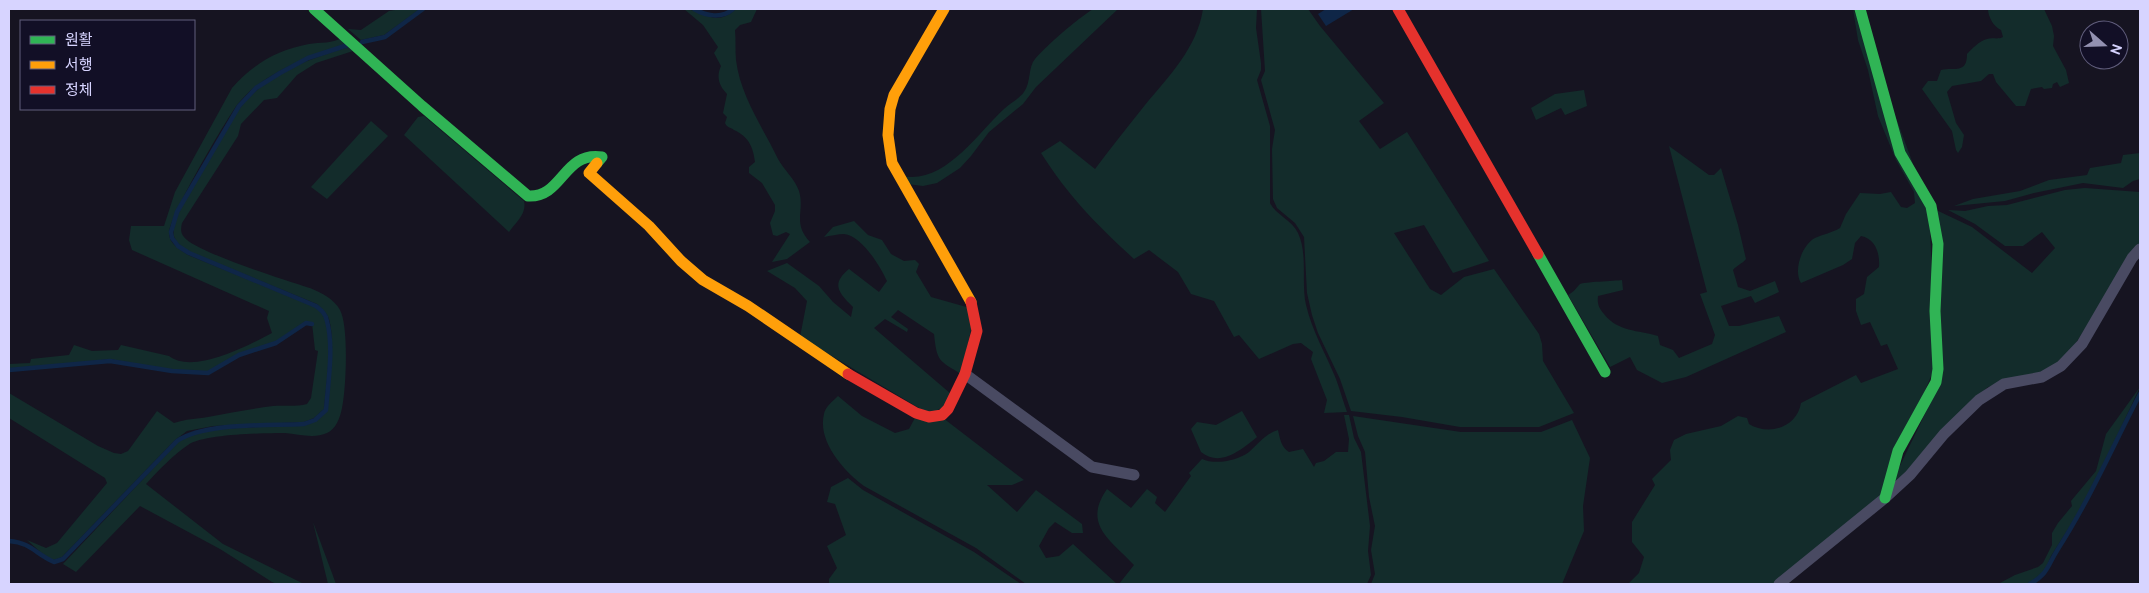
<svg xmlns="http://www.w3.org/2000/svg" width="2149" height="593" font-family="Cabin,'Noto Sans KR',sans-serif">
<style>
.green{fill:#132c2b}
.water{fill:#0f2647}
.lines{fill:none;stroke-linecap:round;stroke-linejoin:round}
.stream{stroke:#0f2647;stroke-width:4.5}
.street{stroke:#494a62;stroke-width:11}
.fast{stroke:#30b455;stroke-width:11}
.slow{stroke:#ff9f0a;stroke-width:11}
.jam{stroke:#e5322d;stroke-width:11}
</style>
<rect width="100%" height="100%" fill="#161421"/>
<g class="green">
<polygon points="401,9 420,9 384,35 361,40 348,29 361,30 389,11"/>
<path d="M684 9C703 9 714 29 736 9H757L751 22 740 25 735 30C736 40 735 50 736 60 740 95 763 128 778 159 784 170 795 179 799 191 805 211 792 223 810 242L787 259 772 262 790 234 786 232 777 236 773 235 770 223 775 211V205L762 183 749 173V167L755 162C753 147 749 137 734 130 730 127 727 128 725 123L727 117 723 113 727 94C719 86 716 77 721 66L714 53 718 47 703 25Z"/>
<path d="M1093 9H1118L1036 87 1023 104 989 132 971 156 960 168 937 183 923 186 907 184 902 176C944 185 977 134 1004 109 1010 103 1019 99 1024 92 1031 83 1028 67 1035 59 1048 44 1076 20 1093 9Z"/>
<path d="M1203 9H1257L1256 28 1261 63V70L1257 80 1270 126V203C1276 215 1292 220 1298 233 1308 254 1301 282 1306 305 1312 331 1326 354 1336 379 1340 390 1343 401 1347 412L1324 413 1327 400 1311 359 1313 352 1301 343 1293 344 1259 359 1239 335 1234 337 1214 301 1191 294 1178 272 1149 250 1134 259C1096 224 1069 197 1041 153L1060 141 1095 169C1111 148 1128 126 1145 105 1169 76 1197 48 1203 9Z"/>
<polygon points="1261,9 1308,9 1320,26 1384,103 1359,121 1380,149 1407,132 1489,261 1453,273 1424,225 1394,233 1430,289 1441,295 1464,277 1494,269 1539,334 1542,344 1543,361 1574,413 1539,427 1460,427 1402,417 1351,411 1340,379 1318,333 1312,315 1307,293 1304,237 1295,223 1277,208 1273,199 1272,149 1275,130 1261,80 1265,71"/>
<path d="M1853 9 1865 34 1929 207 1936 364 1882 495 1775 584H1628L1639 573 1644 557 1632 542V522L1655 485 1652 479 1671 460 1670 450 1674 440 1686 434 1721 426 1738 416 1747 418 1749 424C1768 436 1797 428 1801 403L1856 375 1861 383 1898 369 1887 344 1881 346 1870 322 1861 325 1856 311V299L1864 294 1867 277 1879 267C1880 254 1876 239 1861 236L1855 243 1852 259 1843 265 1801 283C1793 270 1802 245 1815 238 1823 234 1832 233 1840 228L1846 214 1860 193 1880 194 1891 192 1901 207 1907 208 1915 203 1914 192 1896 160 1878 116 1868 70 1858 40Z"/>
<path d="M1988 9H2044L2052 26 2054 36 2053 46 2066 70 2069 83 2060 87 2057 82 2053 84 2052 88 2044 89 2042 87 2031 89 2025 106H2016L1996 82 1993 74H1989L1981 81 1952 86 1947 92 1956 123 1964 135 1962 147 1958 153 1956 150 1952 131 1922 89 1928 81H1937L1941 70C1955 67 1967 74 1967 54 1972 49 1979 41 1987 39 1993 37 1997 40 2003 37L2001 30C1994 27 1988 17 1988 9Z"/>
<path d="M343 37 349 43C317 54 284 65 256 86 249 91 242 99 237 105 224 123 170 215 169 233 169 244 181 250 188 255L315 307C319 311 323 313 325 319 333 340 326 386 324 409L314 418 304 422 213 426 187 431 175 440 62 557 54 560 46 557 27 540 46 548 57 543 107 483 105 478 9 418V393L98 446 114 453 121 454 128 451 157 411 174 423C186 419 196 419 208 417 230 413 251 409 273 406 284 405 296 407 307 404L311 398 318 351 315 350 312 323 306 322 275 342 239 354 208 372 172 370 110 359 21 369H9V364L30 363 31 359 69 355 74 345 92 351 118 350 121 345 169 356C193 375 249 345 272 333L267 318 269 311 132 250 129 240 131 226H164L175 192 232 88C253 64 277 50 309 44 320 42 333 44 343 37Z"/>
<path d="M348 47 353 51 316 63 297 75 277 98 264 100 241 124 238 136 182 223C181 228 180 233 184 237 195 252 288 281 310 288 322 293 334 299 340 310 349 326 346 391 342 408 340 418 336 429 327 433 314 439 298 434 285 433 265 433 203 434 188 445 173 455 158 471 146 484L223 544 304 584H277L272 582 220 549 140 506 76 572 63 564 178 442 189 434 213 429 305 425 315 421 327 411C329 385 336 344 329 319 327 313 322 309 317 304L190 252C169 239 172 234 178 213 200 176 225 118 256 91 281 68 317 57 348 47Z"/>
<polygon points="1584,90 1587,106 1565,115 1561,108 1536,120 1531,108 1555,94"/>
<path d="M424 116 524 201C527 214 516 222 509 232L404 135 418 117Z"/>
<polygon points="371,121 388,136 327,199 311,187"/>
<path d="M1669 146 1709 175H1714L1721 168 1738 225 1746 259C1742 264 1737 265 1733 270L1738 287 1750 291 1775 281 1779 292 1755 303 1751 296 1721 306 1729 326H1739L1779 316 1786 332 1686 377 1662 383 1637 370 1630 357 1610 367 1568 295C1574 292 1576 288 1580 284 1583 282 1615 281 1622 280L1623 290 1598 296C1597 304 1599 308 1604 314 1618 332 1638 330 1658 336L1660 345 1673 350 1679 358 1712 344 1715 335 1700 294 1707 292Z"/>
<polygon points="2140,153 2140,179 2133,181 2123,188 2083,183 2034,193 2005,201 1954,206 1973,199 2020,191 2049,180 2087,175 2090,168 2121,163 2123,155"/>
<polygon points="2085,188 2140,192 2140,245 2066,358 2044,372 1988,387 1974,399 1920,458 1895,483 1896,474 1936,391 1934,209 1972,227 2032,273 2055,248 2042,232 2023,246 2005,246 1975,224 1948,210 1965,211 1988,206 2007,205 2065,190"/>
<path d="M854 221 868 235 882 240 891 254 904 261 915 260 919 264 916 272 931 297 970 308 973 321 961 374C938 360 937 361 934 334L898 310 891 317 908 329 907 332 885 319 874 328 951 394 946 406 929 414 800 337 807 301 795 288 767 271 787 263 819 286 833 302 851 317 853 307C838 292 831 284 849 269L879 292 887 281C880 266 862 236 844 234 838 234 830 236 824 237L833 227Z"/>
<polygon points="2140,387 2088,498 2051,556 2044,573 2027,584 1998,584 2015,575 2038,567 2043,563 2052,545 2052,533 2058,523 2072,506 2071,501 2096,471 2106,434"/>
<path d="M838 396 862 416 895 433 909 429 916 416 943 418 1024 480 1012 485H987L1017 512 1036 490 1082 524 1083 533H1072L1055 522 1049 528 1039 546 1046 558 1059 556 1073 544 1117 584H1026L976 548 864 486C845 472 817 442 824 414 825 407 833 401 838 396Z"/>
<path d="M1242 411 1257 437C1242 449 1221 468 1201 452L1191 429 1197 422 1216 425Z"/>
<path d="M1344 415H1349L1354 438 1361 452 1370 526 1368 551 1371 575 1367 584H1119L1134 565C1111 540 1082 525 1107 489L1131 508 1147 489 1157 497 1155 503 1165 512 1191 476 1189 473 1202 459C1215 465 1237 461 1249 452 1259 443 1265 434 1278 430 1280 439 1281 447 1289 452L1303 449 1314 467 1316 463 1324 461 1336 452H1348L1349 439Z"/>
<polygon points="1353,416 1461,432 1541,432 1572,420 1590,458 1583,506 1584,531 1562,584 1371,584 1375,574 1371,550 1375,526 1369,497 1365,452 1358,436"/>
<polygon points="848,478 863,490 974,552 1021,584 829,584 829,579 837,568 827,546 846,535 835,504 827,502 831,487"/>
<polygon points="313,522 336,584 328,584"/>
</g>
<polygon class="water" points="1326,9 1354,9 1326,26 1318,14"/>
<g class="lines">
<g class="stream">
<path d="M694 9C706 16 722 19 733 9"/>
<polyline points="362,42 385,37 423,9"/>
<polyline points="9,370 110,361 172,371 208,373 239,355 276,343 306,323 312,324"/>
<path d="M9 541C32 543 35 554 54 562L63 559 177 441C205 422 269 426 304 424L315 420 326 410C328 383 334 347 327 321 326 314 321 310 316 306L189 253 178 246 172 238 171 232 177 212 239 106 256 88 280 73 308 58 348 45"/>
<path d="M2030 584C2049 573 2047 566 2058 549 2090 499 2113 446 2140 394"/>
</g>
<g class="street">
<polyline points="965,374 1092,467 1134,475"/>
<polyline points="1779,584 1885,498 1910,475 1944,434 1979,400 2004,384 2042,377 2061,366 2082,344 2132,258 2140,249"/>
</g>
<g class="fast">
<path d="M314 9 422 106 528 196C563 198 563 151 602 157L597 163"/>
<polyline points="1860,9 1900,153 1931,206 1938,244 1935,311 1938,369 1936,382 1898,451 1885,498"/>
<polyline points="1538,254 1605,372"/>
</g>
<g class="slow">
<polyline points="944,9 894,95 890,109 888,135 892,163 971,302"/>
<polyline points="597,163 589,173 649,226 681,261 703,280 748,306 848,374"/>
</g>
<g class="jam">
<polyline points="1398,9 1538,254"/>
<polyline points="848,374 916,413 929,417 942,415 948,409 965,374 977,331 971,302"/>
</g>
</g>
<rect width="2149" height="593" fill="none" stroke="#d7d4ff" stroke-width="20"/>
<rect x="20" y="20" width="175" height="90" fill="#120f26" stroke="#615e7d"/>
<rect x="30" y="36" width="25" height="8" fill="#30b455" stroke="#615e7d"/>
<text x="65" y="45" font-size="15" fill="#d7d4ff">원활</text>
<rect x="30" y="61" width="25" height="8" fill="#ff9f0a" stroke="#615e7d"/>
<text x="65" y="70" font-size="15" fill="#d7d4ff">서행</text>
<rect x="30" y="86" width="25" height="8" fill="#e5322d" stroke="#615e7d"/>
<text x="65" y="95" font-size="15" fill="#d7d4ff">정체</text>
<g transform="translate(2104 45) rotate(110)"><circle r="24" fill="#120f26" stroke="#615e7d"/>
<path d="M0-4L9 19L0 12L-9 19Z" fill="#9391b1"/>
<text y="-8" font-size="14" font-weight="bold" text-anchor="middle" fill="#d7d4ff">N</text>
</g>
</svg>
